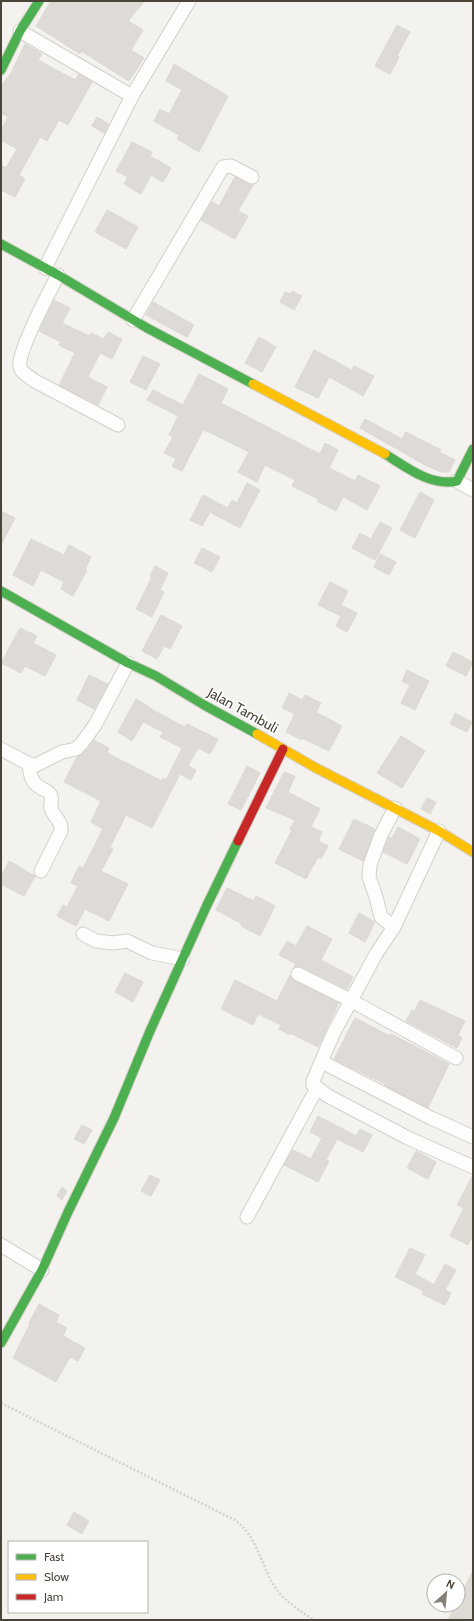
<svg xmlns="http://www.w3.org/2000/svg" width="474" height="1621" font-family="Cabin,sans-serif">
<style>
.building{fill:#dedbd6;stroke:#dcd9d4}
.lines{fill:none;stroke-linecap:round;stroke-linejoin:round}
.street-casing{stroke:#d2d0cb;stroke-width:15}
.fast-casing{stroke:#d3cfc5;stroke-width:11}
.slow-casing{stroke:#d3cfc5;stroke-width:11}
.jam-casing{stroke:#d3cfc5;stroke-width:11}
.path{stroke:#d3d2cc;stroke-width:2.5;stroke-dasharray:2 2;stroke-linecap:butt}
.street{stroke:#fdfdfc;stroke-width:13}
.fast{stroke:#4caf50;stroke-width:9}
.slow{stroke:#ffc107;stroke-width:9}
.jam{stroke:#c62828;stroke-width:9}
.labels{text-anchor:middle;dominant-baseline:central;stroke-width:3;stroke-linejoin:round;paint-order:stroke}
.street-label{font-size:14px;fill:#4b4439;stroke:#fff}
</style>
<rect width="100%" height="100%" fill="#f4f2ee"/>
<g class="building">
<polygon points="51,1 145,1 128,21 143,30 131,50 144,58 129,81 81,51 80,54 36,26"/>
<polygon points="397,25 410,32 397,56 399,57 390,74 375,66"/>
<polygon points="25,44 42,54 38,60 75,80 79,74 92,82 68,125 59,120 47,141 40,137 19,175 25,179 15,197 1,190 1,165 6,168 17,149 1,140 1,130 8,117 1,113 1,87 6,79 10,75"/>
<polygon points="174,64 228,96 199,152 177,139 179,135 154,121 160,109 169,114 182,90 166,81"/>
<polygon points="97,117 109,124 104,133 92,126"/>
<polygon points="132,142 152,152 150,156 171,168 163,182 151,175 141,194 124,184 128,177 116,171"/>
<polygon points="235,177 253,185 238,211 248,216 235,239 201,220 212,202 219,206"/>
<polygon points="107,210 138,227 126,249 95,232"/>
<polygon points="292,291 302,296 294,310 280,302 285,292 291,294"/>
<polygon points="54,300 70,308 62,323 89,336 91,333 104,339 108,332 122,339 112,359 100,353 88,377 107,387 98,405 59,385 75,353 59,345 61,342 39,331"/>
<polygon points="153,302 194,325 187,337 146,315"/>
<polygon points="259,337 276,347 262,372 245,363"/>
<polygon points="314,350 352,370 354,366 374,376 363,396 329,377 318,398 295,387"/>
<polygon points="143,356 160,364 146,390 130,382"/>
<polygon points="199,374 228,389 221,403 320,454 325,443 338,450 329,468 355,481 358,475 380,486 367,510 343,497 336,511 317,501 318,499 292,486 295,480 265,465 257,482 238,472 249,452 207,431 207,432 203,430 182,471 172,466 176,459 164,453 173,437 169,435 178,416 147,400 153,390 183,405"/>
<polygon points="365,419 402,439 406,432 441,450 439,452 455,460 449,472 441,472 425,465 360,428"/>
<polygon points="247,483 260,490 240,528 210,512 202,526 190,520 203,495 228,508 232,500 237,503"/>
<polygon points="420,492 434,500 415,538 400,530"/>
<polygon points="1,511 15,518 1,545"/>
<polygon points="380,522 392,528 375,560 352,548 360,533 371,539"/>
<polygon points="31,539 64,555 69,545 91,557 85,570 87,570 73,596 61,589 64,582 41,570 33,586 13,575"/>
<polygon points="202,548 220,557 212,572 194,563"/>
<polygon points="380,554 396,562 389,575 374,567"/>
<polygon points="155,566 168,573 160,590 164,592 152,617 136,609 152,577 150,576"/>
<polygon points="330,582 348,591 341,605 357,613 347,632 336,626 341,616 318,605"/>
<polygon points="161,615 182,626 170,649 164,646 157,659 142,651"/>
<polygon points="20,628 37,636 33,643 56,655 45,676 25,666 21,673 1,663"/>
<polygon points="453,652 473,662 466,676 446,666"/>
<polygon points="407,670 429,681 415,710 401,703 410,685 402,681"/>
<polygon points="89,675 108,684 94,709 77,700"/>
<polygon points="289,693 302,700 305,695 321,703 316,712 342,726 329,751 302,738 302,740 286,732 295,714 282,708"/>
<polygon points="136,699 151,708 151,709 185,727 187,724 218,739 210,754 198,748 188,766 196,770 191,780 180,774 152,828 126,815 110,847 113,849 101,871 128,884 109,921 85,909 76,926 57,916 63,905 67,907 78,886 71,883 79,866 83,868 103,829 91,822 101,801 64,782 77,757 88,749 94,740 109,748 107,753 162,781 163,778 166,780 182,748 160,737 163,732 143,722 132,741 118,732"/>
<polygon points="455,713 472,722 467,732 450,724"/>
<polygon points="401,736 425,751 402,788 377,773"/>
<polygon points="247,766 260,773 241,810 228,804"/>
<polygon points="284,772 295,776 288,792 320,809 311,827 322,832 318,841 328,846 321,859 318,857 306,879 275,863 292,830 290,829 295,820 266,808"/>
<polygon points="427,798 436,802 430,814 421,809"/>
<polygon points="354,819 375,829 363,861 339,849"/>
<polygon points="398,827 420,839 407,864 383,852 389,837 392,838"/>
<polygon points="9,861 35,876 24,896 1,884 1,877"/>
<polygon points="227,888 254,901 256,896 275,906 260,936 241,926 242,924 216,910"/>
<polygon points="359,913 375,922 365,942 349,933"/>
<polygon points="307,926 332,939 321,960 353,977 347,989 302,967 294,967 296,964 279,955 287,941 296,946"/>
<polygon points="125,973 143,982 133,1002 115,992"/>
<polygon points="290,975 294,981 339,1003 318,1047 290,1033 289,1035 279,1029 281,1025 258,1014 253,1025 221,1009 235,980 277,1001"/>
<polygon points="420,1000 465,1021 458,1035 462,1038 457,1048 406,1021 412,1010 414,1012"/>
<polygon points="355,1018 390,1036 391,1034 449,1064 428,1108 384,1085 385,1084 334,1059"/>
<polygon points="318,1116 356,1136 360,1129 372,1135 363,1152 337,1139 326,1160 329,1161 318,1182 284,1165 293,1150 311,1159 322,1138 310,1132"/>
<polygon points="82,1125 92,1130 84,1144 74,1139"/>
<polygon points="416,1151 436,1162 428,1179 407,1168"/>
<polygon points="150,1175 160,1180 151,1196 141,1191"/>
<polygon points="473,1175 473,1235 468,1245 450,1236 464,1208 457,1205"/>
<polygon points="62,1187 67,1191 62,1200 57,1196"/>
<polygon points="410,1248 425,1255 415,1274 434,1285 445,1264 456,1270 445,1290 451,1293 445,1305 422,1294 424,1291 395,1277"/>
<polygon points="39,1304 59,1315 56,1322 67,1328 63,1336 85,1348 78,1361 70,1357 56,1382 13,1358 30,1324 29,1323"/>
<polygon points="74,1512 89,1521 82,1534 67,1525"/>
<polygon points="473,1571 473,1615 470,1620 448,1620 456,1605 458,1605 460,1598 459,1598"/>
</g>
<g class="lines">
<defs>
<g id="street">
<polyline points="20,31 132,96"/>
<polyline points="45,268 132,96 189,1"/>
<path d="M58 275C50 291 17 352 20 367 21 373 29 376 33 380L118 425"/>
<polyline points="133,320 223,167 231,166 252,177"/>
<polyline points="457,481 473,490"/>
<polyline points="1,749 29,764 36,765 62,752 76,749 82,743 95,725 128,663"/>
<path d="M29 764C30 774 31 783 41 788 44 790 47 790 49 793 54 798 50 802 51 808 53 817 62 820 61 831L41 871"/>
<polyline points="395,808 381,835 375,851 370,865 369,877 376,897 381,917 394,927 376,954 333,1034 313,1081 313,1085 328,1096 408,1138 473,1167"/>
<polyline points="394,927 439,831"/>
<polyline points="83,934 96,941 105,942 113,943 127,941 152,953 183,959"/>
<polyline points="298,974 352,1001 456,1058"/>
<polyline points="322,1062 431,1118 473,1137"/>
<polyline points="247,1217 317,1088"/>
<polyline points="1,1245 42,1270"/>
</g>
<g id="fast">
<polyline points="1,70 20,31 39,1"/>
<polyline points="1,244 58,275 147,328 253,384"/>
<path d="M385 454C406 467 431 487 457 481L473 449"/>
<polyline points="1,591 128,663 156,676 204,705 257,734"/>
<polyline points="1,1343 42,1270 68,1212 114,1118 150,1031 207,905 238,841"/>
</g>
<g id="slow">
<polyline points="253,384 385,454"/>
<polyline points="257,734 316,768 439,831 473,852"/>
</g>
<polyline id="jam" points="238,841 283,749"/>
</defs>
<use href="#street" class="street-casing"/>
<use href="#fast" class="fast-casing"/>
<use href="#slow" class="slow-casing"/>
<use href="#jam" class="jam-casing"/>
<path class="path" d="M1 1403 235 1520C256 1535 261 1564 274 1586 284 1601 299 1610 314 1620"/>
<use href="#street" class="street"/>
<use href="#fast" class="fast"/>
<use href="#slow" class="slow"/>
<use href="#jam" class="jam"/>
</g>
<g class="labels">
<g class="street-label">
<text transform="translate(243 710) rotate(29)">Jalan Tambuli</text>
</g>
</g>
<rect width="474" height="1621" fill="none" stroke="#4b4439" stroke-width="4"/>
<rect x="8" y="1541" width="140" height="72" fill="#ffffff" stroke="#b7b4b0"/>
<rect x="16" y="1554" width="20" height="6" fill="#4caf50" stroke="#b7b4b0"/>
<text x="44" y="1561" font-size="12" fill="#4b4439">Fast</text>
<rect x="16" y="1574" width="20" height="6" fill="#ffc107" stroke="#b7b4b0"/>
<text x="44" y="1581" font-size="12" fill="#4b4439">Slow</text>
<rect x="16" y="1594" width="20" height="6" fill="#c62828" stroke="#b7b4b0"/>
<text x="44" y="1601" font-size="12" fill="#4b4439">Jam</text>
<g transform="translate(446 1593) rotate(27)"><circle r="19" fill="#ffffff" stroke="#b7b4b0"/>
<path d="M0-3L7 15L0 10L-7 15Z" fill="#868178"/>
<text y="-6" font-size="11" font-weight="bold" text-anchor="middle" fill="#4b4439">N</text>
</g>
</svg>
